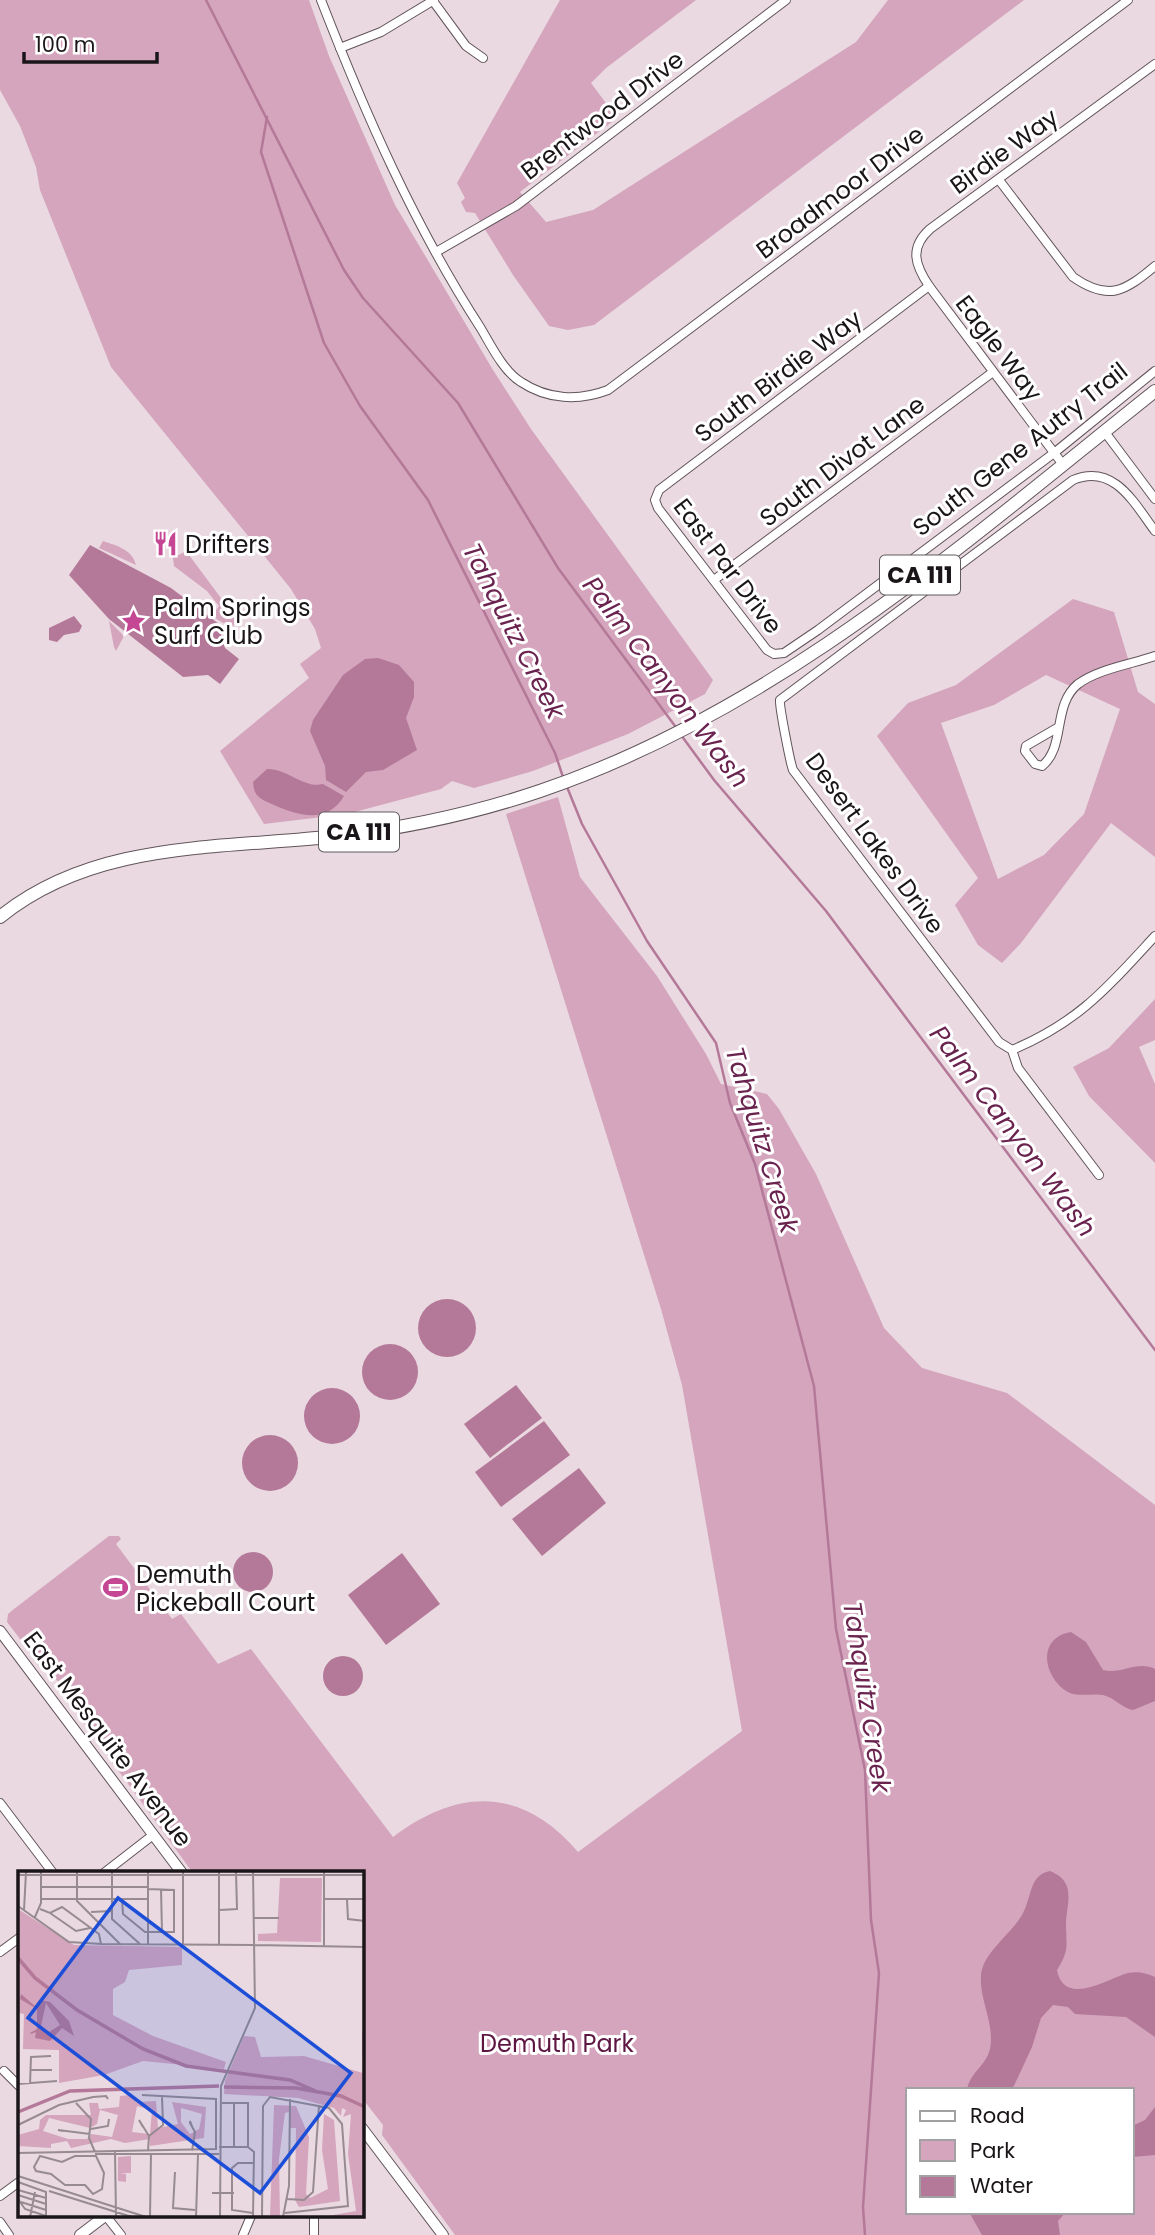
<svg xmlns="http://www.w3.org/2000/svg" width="1155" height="2235" font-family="Poppins,sans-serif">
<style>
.green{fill:#d4a5bd;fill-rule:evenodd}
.water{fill:#b47998}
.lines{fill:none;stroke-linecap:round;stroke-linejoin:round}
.stream{stroke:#b47998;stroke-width:2.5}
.street-casing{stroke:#61545a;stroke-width:10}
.secondary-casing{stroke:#61545a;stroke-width:12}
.primary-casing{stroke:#61545a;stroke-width:14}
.street{stroke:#fff;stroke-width:8}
.secondary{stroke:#fff;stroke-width:10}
.primary{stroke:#fff;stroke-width:12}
.labels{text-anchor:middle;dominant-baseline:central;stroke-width:6;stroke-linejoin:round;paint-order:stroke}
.shield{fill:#fff;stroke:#5f5b5d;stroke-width:2}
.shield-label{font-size:23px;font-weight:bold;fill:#1a1518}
.street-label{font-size:24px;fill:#1a1518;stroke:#fff}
.poi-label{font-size:24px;fill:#1a1518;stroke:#fff;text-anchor:start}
.park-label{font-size:24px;fill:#5d1542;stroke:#fff}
.water-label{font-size:26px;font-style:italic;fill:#6a224e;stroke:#fff}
.inset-river{fill:none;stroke:#b47998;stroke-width:3.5}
.inset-road{fill:none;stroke:#978b91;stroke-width:2}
.view{fill:#1d4ed8;fill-opacity:0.15;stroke:#1d4ed8;stroke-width:3.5}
.inset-edge{fill:none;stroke:#1a1518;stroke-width:3.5}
</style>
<rect width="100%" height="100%" fill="#ead9e1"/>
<g class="green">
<polygon points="0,0 309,0 329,56 395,205 493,370 531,429 713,680 705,694 628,734 533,771 474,788 452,781 441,789 347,814 264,824 220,751 309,678 300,664 321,648 315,629 291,589 111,367 40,190 36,167 20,126 0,90"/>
<polygon points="560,0 696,0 606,68 591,83 617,118 520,192 546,222 593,210 856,42 888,0 1024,0 594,325 568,330 549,326 513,275 475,213 466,212 461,202 465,198 457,183"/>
<path d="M103 541C117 546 132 549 136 565L99 548Z"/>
<polygon points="186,551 238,621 231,628 212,616 219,606 207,591 174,566 173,558"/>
<path d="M1073 599 1114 612 1138 692 1155 704V857L1111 823 1021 943 1002 963 978 945 955 905 978 878 877 736 908 703 956 685ZM1046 675 1120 709 1084 814 1044 855 998 879 941 723 994 705Z"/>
<polygon points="109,621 124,636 116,651 114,647"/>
<path d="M558 797 580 877 657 976 706 1054 721 1084 767 1094 779 1109 816 1174 884 1328 922 1368 1007 1393 1155 1505V2235H455L382 2135 383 2125 362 2098V1873H193L72 1707 64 1686 44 1670 7 1622 8 1614 14 1609 109 1536H119L121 1539 116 1544 172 1619 181 1614 218 1664 251 1649 393 1837C459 1787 523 1787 578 1852L742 1731 682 1385 661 1309 506 814ZM908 2090H1132V2212H908Z"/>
<polygon points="1155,999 1155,1040 1139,1047 1155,1084 1155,1163 1089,1096 1073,1067 1109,1048"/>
</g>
<g class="water">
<polygon points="90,545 171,588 223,627 220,631 225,648 239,659 220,684 208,675 183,677 109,619 69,575"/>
<polygon points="74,616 82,626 79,632 64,635 57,642 49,640 49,628"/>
<polygon points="378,658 399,665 414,682 414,697 406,718 417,750 383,770 366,772 346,792 326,780 325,766 310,731 313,720 343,675 365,659"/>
<path d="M267 769C287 768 304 789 323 784L344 796C327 825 297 815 274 805 261 799 254 798 253 782Z"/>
<circle cx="447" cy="1328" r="29"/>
<circle cx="390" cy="1372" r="28"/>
<polygon points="516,1385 542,1418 490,1458 464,1424"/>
<circle cx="332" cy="1416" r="28"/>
<polygon points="544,1421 570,1455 501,1507 475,1472"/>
<circle cx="270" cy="1463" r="28"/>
<polygon points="579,1468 606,1503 542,1556 512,1519"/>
<circle cx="253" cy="1572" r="20"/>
<polygon points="402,1553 440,1604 386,1645 348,1595"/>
<path d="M1071 1632 1086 1642 1103 1670C1121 1675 1137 1660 1155 1669V1701L1133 1710C1122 1708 1115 1698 1103 1695 1093 1693 1081 1697 1070 1693 1044 1680 1035 1638 1071 1632Z"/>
<circle cx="343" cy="1676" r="20"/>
<path d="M1050 1871C1078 1882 1066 1905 1066 1923 1066 1946 1070 1949 1057 1970 1064 2008 1109 1978 1128 1973 1137 1971 1146 1973 1155 1977V2037L1126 2017 1075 2014 1068 2007 1053 2005 1041 2018 1032 2047 1012 2090H967C970 2072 986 2066 990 2049 995 2023 979 2000 981 1975 983 1952 1013 1933 1023 1913 1032 1897 1029 1875 1050 1871Z"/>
<polygon points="1155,2107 1155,2155 1132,2157 1132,2126 1145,2120"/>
<polygon points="969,2212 1066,2212 1058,2221 1060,2235 982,2235"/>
</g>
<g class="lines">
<g class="stream">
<polyline points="206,0 344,270 363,298 458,403 558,568 675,726"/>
<polyline points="267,117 261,152 324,343 360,406 428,500 555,753 563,777"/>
<polyline points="681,735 714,780 826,911 1155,1350"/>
<polyline points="567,787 582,824 647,941 716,1043 730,1103 755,1164 814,1386 836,1629 865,1770 871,1920 879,1973 863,2207 865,2235"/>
</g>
<defs>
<g id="street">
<path d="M321 0C365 113 414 225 480 327 491 345 503 371 521 382 548 400 579 401 608 390L1128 0"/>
<polyline points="433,1 466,46 483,58"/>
<polyline points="340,48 381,32 434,0"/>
<path d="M999 180 1073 277C1109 302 1125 291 1155 266"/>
<polyline points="436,252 516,206 786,0"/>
<polyline points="929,286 659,490 655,500 658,508 767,650 774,654 784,653 818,630 1054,453 1155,371"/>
<polyline points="1104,431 1155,499"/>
<path d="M1064 466 929 286C915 265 909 248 930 229L1155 64"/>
<polyline points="714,580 993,372"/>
<path d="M1057 728 1026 746 1025 751 1035 764 1042 766C1066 747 1052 705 1078 684 1098 669 1132 664 1155 656"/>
<path d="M1012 1050C1079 1022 1107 988 1155 936"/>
<path d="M1099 1175 1018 1068 1012 1050 999 1042 793 770C790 762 779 705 780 700L1073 480C1114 463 1134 503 1155 531"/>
<polyline points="0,1803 53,1873"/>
<polyline points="104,1873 153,1835"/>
<polyline points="0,1952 19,1938"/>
<polyline points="4,2071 19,2086"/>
<polyline points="0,2196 19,2182"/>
<polyline points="106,2216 121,2235"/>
<polyline points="314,2216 314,2235"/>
<polyline points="0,2222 9,2235"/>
<polyline points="243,2235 251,2216"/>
</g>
<g id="secondary">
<polyline points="0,1631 182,1873"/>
<polyline points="362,2128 443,2235"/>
<polyline points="80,2235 105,2216"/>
</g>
<path id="primary" d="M0 917C95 840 222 849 337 836 405 828 475 813 540 791 776 711 964 543 1155 391"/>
</defs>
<use href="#street" class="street-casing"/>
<use href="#secondary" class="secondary-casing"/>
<use href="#primary" class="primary-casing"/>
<use href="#street" class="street"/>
<use href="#secondary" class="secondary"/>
<use href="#primary" class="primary"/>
</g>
<defs>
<symbol id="restaurant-bare" viewBox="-9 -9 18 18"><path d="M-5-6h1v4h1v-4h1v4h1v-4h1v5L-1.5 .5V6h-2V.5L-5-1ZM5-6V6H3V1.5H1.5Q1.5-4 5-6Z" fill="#c54693" stroke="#fff" stroke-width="2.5" paint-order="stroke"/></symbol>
<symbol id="sight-bare" viewBox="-9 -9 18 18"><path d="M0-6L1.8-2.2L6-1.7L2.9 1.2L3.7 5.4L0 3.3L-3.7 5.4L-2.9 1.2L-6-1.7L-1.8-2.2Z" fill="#c54693" stroke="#fff" stroke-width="2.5" paint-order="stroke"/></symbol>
<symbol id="stadium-bare" viewBox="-9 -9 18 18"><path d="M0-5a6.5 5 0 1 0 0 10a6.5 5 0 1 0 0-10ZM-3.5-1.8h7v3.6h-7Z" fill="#c54693" stroke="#fff" stroke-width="2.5" paint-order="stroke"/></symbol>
</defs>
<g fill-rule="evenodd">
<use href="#restaurant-bare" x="148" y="526" width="35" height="35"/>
<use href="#sight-bare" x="116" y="604" width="35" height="35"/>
<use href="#stadium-bare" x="98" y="1570" width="35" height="35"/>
</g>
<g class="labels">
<g class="shield">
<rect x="880" y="555.5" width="80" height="39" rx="5"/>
<rect x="319" y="812.5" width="80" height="39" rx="5"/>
</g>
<g class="shield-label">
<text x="920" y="575">CA 111</text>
<text x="359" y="832">CA 111</text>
</g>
<g class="street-label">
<text transform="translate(602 115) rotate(-37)">Brentwood Drive</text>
<text transform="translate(1004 151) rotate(-36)">Birdie Way</text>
<text transform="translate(840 192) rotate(-37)">Broadmoor Drive</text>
<text transform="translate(999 348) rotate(53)">Eagle Way</text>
<text transform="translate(778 376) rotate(-37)">South Birdie Way</text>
<text transform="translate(1020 449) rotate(-38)">South Gene Autry Trail</text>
<text transform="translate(842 461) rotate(-37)">South Divot Lane</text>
<text transform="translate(728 566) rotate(53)">East Par Drive</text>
<text transform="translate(875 843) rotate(54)">Desert Lakes Drive</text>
<text transform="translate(108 1739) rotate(53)">East Mesquite Avenue</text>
</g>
<g class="poi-label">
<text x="185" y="544">Drifters</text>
<text x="154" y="607">Palm Springs<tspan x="154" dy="28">Surf Club</tspan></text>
<text x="136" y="1574">Demuth<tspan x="136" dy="28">Pickeball Court</tspan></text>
</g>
<g class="park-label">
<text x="557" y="2043">Demuth Park</text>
</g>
<g class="water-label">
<text transform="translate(514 631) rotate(63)">Tahquitz Creek</text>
<text transform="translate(666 682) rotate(53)">Palm Canyon Wash</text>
<text transform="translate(1013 1131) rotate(53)">Palm Canyon Wash</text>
<text transform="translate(762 1140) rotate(73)">Tahquitz Creek</text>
<text transform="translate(867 1697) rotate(81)">Tahquitz Creek</text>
</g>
</g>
<g transform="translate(18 1871)">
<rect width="346" height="346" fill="#ead9e1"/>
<path d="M262 7H304L303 71 240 70V63L259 62ZM0 38 56 74 164 76V94L111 99 107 111 95 118V144L135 165 208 191 206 198 125 190 86 204 41 212V179L5 178 6 143 0 142ZM344 162H346V346H304L338 340 330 283 333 243 325 246 328 239 324 237 323 245 316 237 280 227 206 223 207 210 226 165 237 166 243 186 286 185 345 202ZM112 224 119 231 138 230 140 257 160 253 154 231 188 236 186 267 132 275V268L107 272 93 268 53 277 49 270 33 273V277L0 275V264L21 258 22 249 28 244H73L71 232H80L81 238 101 236 102 225ZM119 235 134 239 132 263 114 261ZM163 237 184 243 181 258 172 263 163 251ZM82 239 100 244 94 266 73 263 69 268H50L25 260 31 247 72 257 79 253ZM256 234 278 235 291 266 288 323 292 327 310 318 304 279 306 243 316 249 322 330 281 336 277 329 278 257H272L271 241 267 242 261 288 262 346H252ZM113 285V302H102L108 303V311L100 310V286Z" fill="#d4a5bd" fill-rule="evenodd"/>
<path d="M3 123 17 135 22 129 32 131 51 150 56 165 44 157 32 170 17 167 18 161 13 163 12 162 19 158V138L2 128ZM28 132 42 154 28 163 23 155Z" fill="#b47998" fill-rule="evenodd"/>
<path class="inset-river" d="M0 87 17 107 59 139 125 178 168 195 272 209 300 221M206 216 278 217 323 225 347 236M0 241 52 220 201 215"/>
<path class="inset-road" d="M59 1V30L103 74M94 1V48L122 73M130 1V74M165 1V74M201 1V74M306 1V76M0 4H347M23 16H130M143 18 144 61M23 28H130M104 28 105 43 127 61H156V19L130 18M307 28H347M329 29 330 48 347 50M0 35 51 71 84 73M22 38 32 42 44 36 81 63 83 73M6 39 8 1M202 39 219 38 218 1M73 41 94 40M32 42 58 60 72 57M17 46 23 32V1M235 47H261M83 73 237 74M237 74 347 76M12 199H34M0 213 39 210M12 213 13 186 33 185M58 232 73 248 71 267 77 281M204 232H230V276M0 254 41 234 75 226 88 225 90 228M125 256 121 249 131 265M73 258 90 255 91 248M45 260 40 259 72 263M201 276H230M216 276V231M230 276 236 281 235 346M130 280 131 265 145 254 144 225M174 280 177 261 172 252V250L174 255M97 281 98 346M0 282 198 278V228L124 224M77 283H201M22 285 44 291 57 285H78L86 302 84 318 75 323 67 314H47L33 303 18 300 16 296ZM157 301 155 337 177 339M0 305 128 346M0 311 28 321V346M0 319 28 327M31 320 114 346M194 322H216M0 324 28 333M0 328 7 338 28 345M269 328 286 329 295 321 301 234M3 331 28 339M235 342 214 339V297L220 292H236M12 346 17 321M132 346 133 283M178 346 180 283M202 346 203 215 237 137 235 1M244 346 245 235 252 226 311 237 324 253 330 335 267 342M265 346 271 315 272 228"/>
<path class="view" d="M100 27 333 202 242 322 10 147Z"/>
<rect width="346" height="346" class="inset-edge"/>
</g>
<rect x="906" y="2088" width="228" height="126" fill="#ffffff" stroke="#a3a1a3" stroke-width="2"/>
<rect x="920" y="2111" width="35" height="10" fill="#ffffff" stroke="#a3a1a3" stroke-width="2"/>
<text x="970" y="2123" font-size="21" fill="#1a1518">Road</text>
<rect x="920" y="2140" width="35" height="21" fill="#d4a5bd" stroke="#a3a1a3" stroke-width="2"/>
<text x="970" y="2158" font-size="21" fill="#1a1518">Park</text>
<rect x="920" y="2176" width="35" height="21" fill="#b47998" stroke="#a3a1a3" stroke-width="2"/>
<text x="970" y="2193" font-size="21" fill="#1a1518">Water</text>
<path d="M24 52v10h133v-10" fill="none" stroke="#1a1518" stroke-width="3.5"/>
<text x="35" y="52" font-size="21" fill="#1a1518" stroke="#ffffff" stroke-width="5" paint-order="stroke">100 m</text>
</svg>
